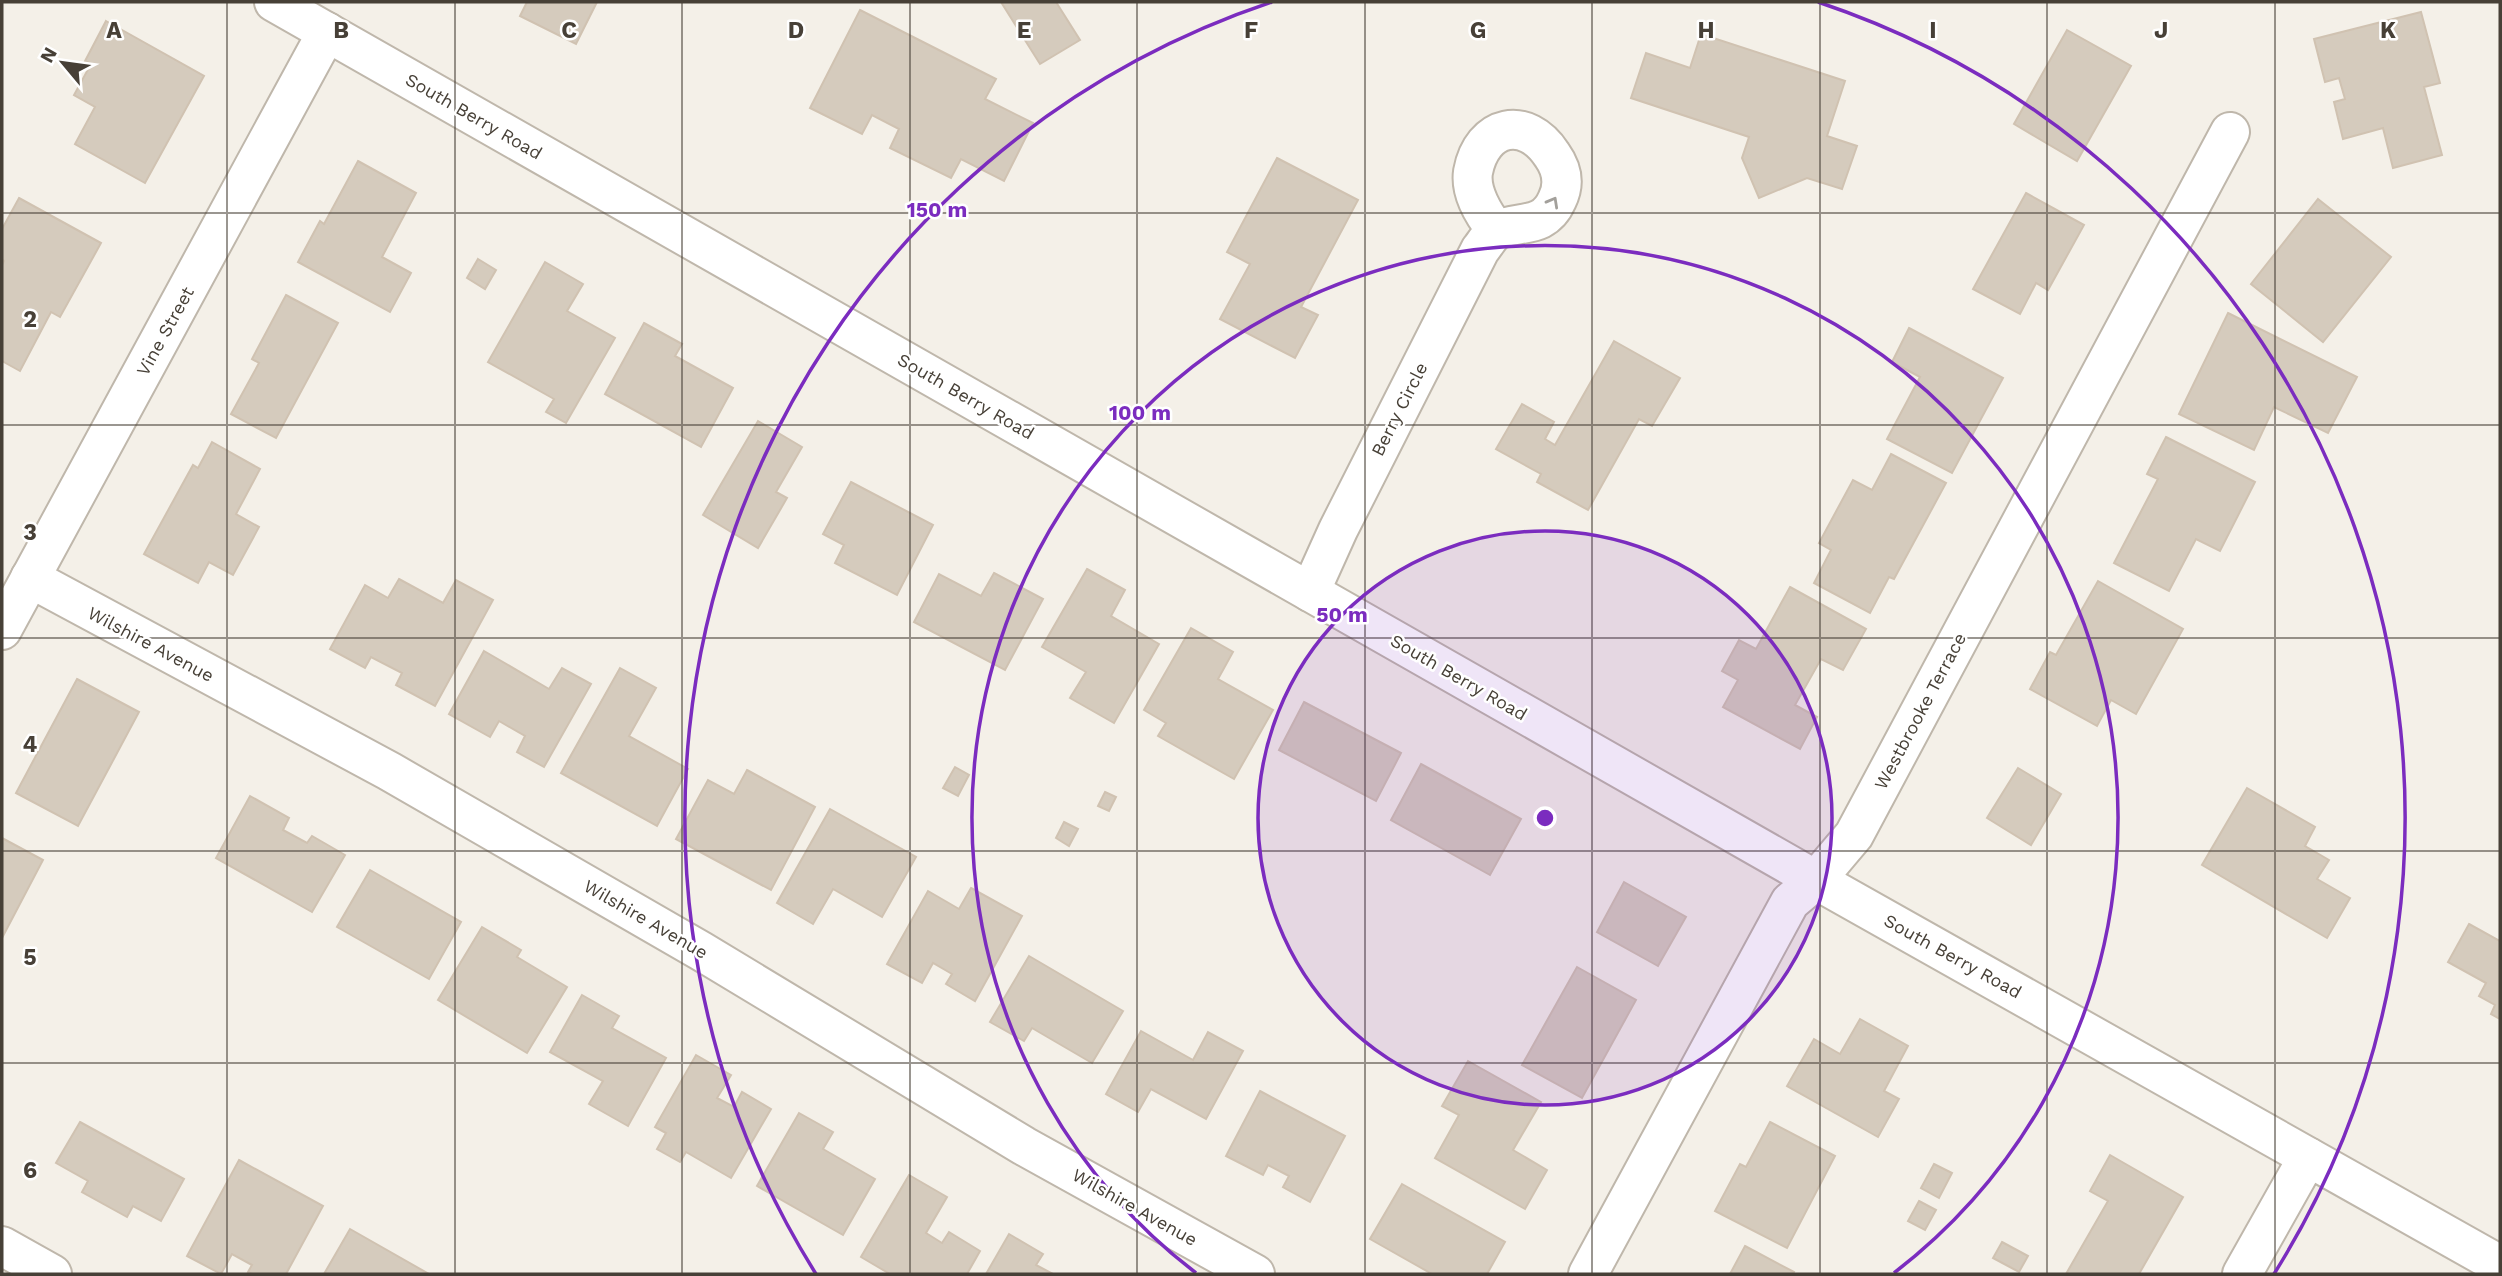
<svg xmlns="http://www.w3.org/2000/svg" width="2502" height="1276" font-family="'Work Sans',sans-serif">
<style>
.building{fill:#d5cbbd;stroke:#d0c2b1;stroke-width:2}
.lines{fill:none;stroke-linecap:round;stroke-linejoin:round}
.minor-casing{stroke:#bfb7ab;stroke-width:42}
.tertiary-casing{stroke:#bfb7ab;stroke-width:42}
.minor{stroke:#fff;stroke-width:38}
.tertiary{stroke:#fff;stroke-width:38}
.oneway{stroke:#a3a09b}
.grid{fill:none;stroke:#474037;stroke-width:2;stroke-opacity:0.55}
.ring{fill:none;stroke:#7b2cbf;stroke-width:3.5}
.labels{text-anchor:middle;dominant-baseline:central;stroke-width:5;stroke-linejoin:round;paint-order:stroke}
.street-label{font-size:18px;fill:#474037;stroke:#fff}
.grid-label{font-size:23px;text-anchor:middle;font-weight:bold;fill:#474037;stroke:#fff;stroke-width:5;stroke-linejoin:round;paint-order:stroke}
.centre{fill:#7b2cbf;stroke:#fff;stroke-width:3.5}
.ring-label{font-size:21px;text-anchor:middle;font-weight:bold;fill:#7b2cbf;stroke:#fff;stroke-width:5;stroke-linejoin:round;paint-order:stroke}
</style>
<rect width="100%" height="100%" fill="#f4f0e8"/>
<g class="building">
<polygon points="527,2 597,2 576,44 520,16"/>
<polygon points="1001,2 1056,2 1080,40 1040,64"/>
<polygon points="860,10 996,79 985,99 1033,123 1004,181 961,159 951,178 890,148 899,129 872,115 862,134 810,108"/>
<polygon points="2421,12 2440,83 2424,87 2442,155 2393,168 2383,128 2343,139 2334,102 2345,99 2339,78 2325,82 2314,39"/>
<polygon points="106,21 204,76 145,183 75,144 95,107 74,95 91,64 85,61"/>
<polygon points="2067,30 2131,66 2077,161 2014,124"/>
<polygon points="1701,34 1845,81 1827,136 1857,146 1842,189 1807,178 1759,198 1742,158 1749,137 1631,98 1646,53 1690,68"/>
<polygon points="1277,158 1358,200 1301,307 1318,315 1295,358 1220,319 1250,264 1227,252"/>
<polygon points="358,161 416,193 382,257 411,273 390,312 298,262 320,221 324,224"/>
<polygon points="2026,193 2084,225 2048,290 2036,283 2020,314 1973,289"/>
<polygon points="19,198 101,243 60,317 51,312 20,371 2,361 2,265 4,261 2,259 2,229"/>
<polygon points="2318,199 2391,257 2323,342 2251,284"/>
<polygon points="478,259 496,270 485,289 467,278"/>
<polygon points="545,262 583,284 567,311 615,338 566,423 546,412 554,399 488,362"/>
<polygon points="286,295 338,323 276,438 231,414 259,363 252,359"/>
<polygon points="2228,313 2357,377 2328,433 2274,407 2254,450 2179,414"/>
<polygon points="644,323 682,344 675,356 733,388 701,447 605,394"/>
<polygon points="1909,328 2003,378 1952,473 1887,439 1920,377 1892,362"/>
<polygon points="1614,341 1680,378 1652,426 1639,419 1588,510 1537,482 1541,474 1496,449 1522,404 1554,422 1545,439 1555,445"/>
<polygon points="758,421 802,447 776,492 787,498 758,548 703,515"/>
<polygon points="2166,437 2255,482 2220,551 2196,539 2169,591 2114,563 2158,479 2147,474"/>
<polygon points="212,442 260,469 236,514 259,527 233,575 209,562 198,583 144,554 193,465 198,468"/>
<polygon points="1891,454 1946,483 1894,579 1889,577 1870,613 1814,583 1831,550 1819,543 1853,480 1872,490"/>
<polygon points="851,482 933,525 897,595 835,563 844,545 823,534"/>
<polygon points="1087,569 1125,590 1111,616 1159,644 1114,723 1070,698 1086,672 1042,647"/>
<polygon points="994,573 1043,599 1005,670 914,622 939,574 981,596"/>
<polygon points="399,579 443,603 456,580 493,600 435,706 396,685 402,673 371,657 365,668 330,649 365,585 388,598"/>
<polygon points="2098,581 2183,629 2136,714 2111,700 2097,726 2030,689 2050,652 2056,655"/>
<polygon points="1790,587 1866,629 1843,670 1821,659 1795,705 1817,717 1800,749 1723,707 1738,680 1722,671 1739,640 1756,649"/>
<polygon points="1191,628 1233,652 1218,679 1273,710 1234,779 1158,736 1166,723 1144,710"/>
<polygon points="484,651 549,689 562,668 591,684 544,767 517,752 525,736 499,721 490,737 449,714"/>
<polygon points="620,668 656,688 629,736 688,769 657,826 561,773"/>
<polygon points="77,679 139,712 78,826 16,793"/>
<polygon points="1304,702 1401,753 1376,801 1279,750"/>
<polygon points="1421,764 1521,819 1490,875 1391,820"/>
<polygon points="955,767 969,775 958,796 943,788"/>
<polygon points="2018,768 2061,794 2031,845 1987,818"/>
<polygon points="747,770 815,807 771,890 676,839 708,780 734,794"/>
<polygon points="2247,788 2315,827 2305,846 2329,860 2317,879 2350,898 2327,938 2202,865"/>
<polygon points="1105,792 1116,797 1109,811 1098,806"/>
<polygon points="250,796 289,818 283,830 307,843 312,836 345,855 312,912 216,858"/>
<polygon points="830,809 916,857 882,917 833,889 813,924 777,903"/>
<polygon points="1064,822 1078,829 1069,846 1056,838"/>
<polygon points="2,838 43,860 2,938"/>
<polygon points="370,870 461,922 429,979 337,927"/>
<polygon points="1624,882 1686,917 1658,966 1597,932"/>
<polygon points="971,888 1022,916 975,1001 946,984 952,974 933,963 922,983 887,964 928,891 959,909"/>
<polygon points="2469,924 2500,941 2500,1019 2491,1014 2495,1005 2479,996 2486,983 2448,962"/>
<polygon points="482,927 521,950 517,957 567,987 527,1053 438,1000"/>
<polygon points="1029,956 1123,1011 1092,1063 1032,1028 1024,1041 990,1022"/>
<polygon points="1577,967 1636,1000 1582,1098 1522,1065"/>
<polygon points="582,995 619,1016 612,1028 666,1058 628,1126 589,1104 603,1081 550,1052"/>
<polygon points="1860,1019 1908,1046 1884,1091 1899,1099 1878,1137 1787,1086 1814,1039 1840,1054"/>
<polygon points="1141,1031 1193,1060 1208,1032 1243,1051 1206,1119 1151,1089 1138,1112 1106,1094"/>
<polygon points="696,1055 731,1075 717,1098 734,1107 742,1092 771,1109 731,1178 686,1152 680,1162 657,1149 666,1133 655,1127"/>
<polygon points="1468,1061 1541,1102 1513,1150 1547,1170 1525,1209 1435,1158 1459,1115 1442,1106"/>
<polygon points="1260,1091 1345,1136 1310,1202 1283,1187 1289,1176 1268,1165 1263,1175 1226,1156"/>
<polygon points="799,1113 833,1132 823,1149 875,1179 843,1235 757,1186"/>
<polygon points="80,1122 184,1179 161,1221 133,1206 127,1217 82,1192 88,1181 56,1163"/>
<polygon points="1770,1122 1835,1156 1787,1248 1715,1211 1740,1164 1746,1167"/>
<polygon points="2110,1155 2183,1197 2139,1274 2066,1274 2108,1201 2090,1191"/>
<polygon points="239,1160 323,1206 286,1274 252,1274 248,1272 252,1265 232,1254 221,1274 187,1256"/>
<polygon points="1934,1164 1952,1173 1939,1198 1921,1188"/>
<polygon points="909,1175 947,1197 926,1233 942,1243 949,1232 980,1251 967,1274 890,1274 861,1257"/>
<polygon points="1402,1184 1505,1242 1487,1274 1432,1274 1370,1239"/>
<polygon points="1919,1201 1936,1210 1925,1230 1908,1221"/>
<polygon points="350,1229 429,1274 324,1274"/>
<polygon points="1009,1234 1043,1254 1036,1265 1053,1274 986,1274"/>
<polygon points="2002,1242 2028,1256 2019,1272 1993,1258"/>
<polygon points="1745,1246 1794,1272 1793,1274 1730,1274"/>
</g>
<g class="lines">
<defs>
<g id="minor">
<polyline points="30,578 389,771 701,951 1024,1146 1255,1274"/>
<path d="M1310 592 1338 530 1480 250C1485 244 1491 233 1497 230 1518 220 1544 230 1557 200 1565 184 1562 169 1552 155 1526 115 1482 124 1473 172 1470 192 1484 215 1496 230"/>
<polyline points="2,630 327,32"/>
<polyline points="2,1246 52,1274"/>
<polyline points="1588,1274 1790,902 1816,880 1854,835 2230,132"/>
<polyline points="2242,1274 2308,1157"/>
</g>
<polyline id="tertiary" points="274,2 1816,880 2500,1265"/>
</defs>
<use href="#minor" class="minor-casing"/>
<use href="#tertiary" class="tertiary-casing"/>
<use href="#minor" class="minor"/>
<use href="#tertiary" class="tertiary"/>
</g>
<defs><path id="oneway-chevron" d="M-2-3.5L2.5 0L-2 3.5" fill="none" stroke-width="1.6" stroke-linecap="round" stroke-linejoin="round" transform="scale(1.75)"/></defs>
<use class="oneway" href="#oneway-chevron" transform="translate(1553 202) rotate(-61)"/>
<path class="grid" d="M227 2V1274M455 2V1274M682 2V1274M910 2V1274M1137 2V1274M1365 2V1274M1592 2V1274M1820 2V1274M2047 2V1274M2275 2V1274M2 213H2500M2 425H2500M2 638H2500M2 851H2500M2 1063H2500"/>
<circle cx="1545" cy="818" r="287" fill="#7b2cbf" fill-opacity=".12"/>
<g class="ring">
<circle cx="1545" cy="818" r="287"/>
<path d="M1196 1273A573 573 0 1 1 1894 1273"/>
<path d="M816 1274A860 860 0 0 1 1272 2M1818 2A860 860 0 0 1 2274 1274"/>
</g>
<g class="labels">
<g class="street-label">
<text transform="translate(474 116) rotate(30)">South Berry Road</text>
<text transform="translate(165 331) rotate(-61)">Vine Street</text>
<text transform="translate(966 396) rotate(30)">South Berry Road</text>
<text transform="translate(1399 409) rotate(-63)">Berry Circle</text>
<text transform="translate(151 644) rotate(28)">Wilshire Avenue</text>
<text transform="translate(1459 677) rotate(30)">South Berry Road</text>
<text transform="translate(1920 711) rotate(-62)">Westbrooke Terrace</text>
<text transform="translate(646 919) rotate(30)">Wilshire Avenue</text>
<text transform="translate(1953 956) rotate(29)">South Berry Road</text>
<text transform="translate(1135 1207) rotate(29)">Wilshire Avenue</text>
</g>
</g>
<g class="grid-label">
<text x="114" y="38">A</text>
<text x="341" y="38">B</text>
<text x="569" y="38">C</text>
<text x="796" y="38">D</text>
<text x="1024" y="38">E</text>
<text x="1251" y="38">F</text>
<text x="1478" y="38">G</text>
<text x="1706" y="38">H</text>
<text x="1933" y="38">I</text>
<text x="2161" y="38">J</text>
<text x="2388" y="38">K</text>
<text x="30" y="327">2</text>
<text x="30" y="540">3</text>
<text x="30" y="752">4</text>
<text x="30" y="965">5</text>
<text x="30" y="1178">6</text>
</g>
<circle cx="1545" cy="818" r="10" class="centre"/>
<g class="ring-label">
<text x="937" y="217">150 m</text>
<text x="1140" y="420">100 m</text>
<text x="1342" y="622">50 m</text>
</g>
<rect width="2502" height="1276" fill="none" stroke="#474037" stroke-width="7"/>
<g transform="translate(63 63) rotate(299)" stroke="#ffffff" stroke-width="5" paint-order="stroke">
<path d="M0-5L12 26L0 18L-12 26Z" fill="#474037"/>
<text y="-10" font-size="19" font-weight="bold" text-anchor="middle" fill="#474037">N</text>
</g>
</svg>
